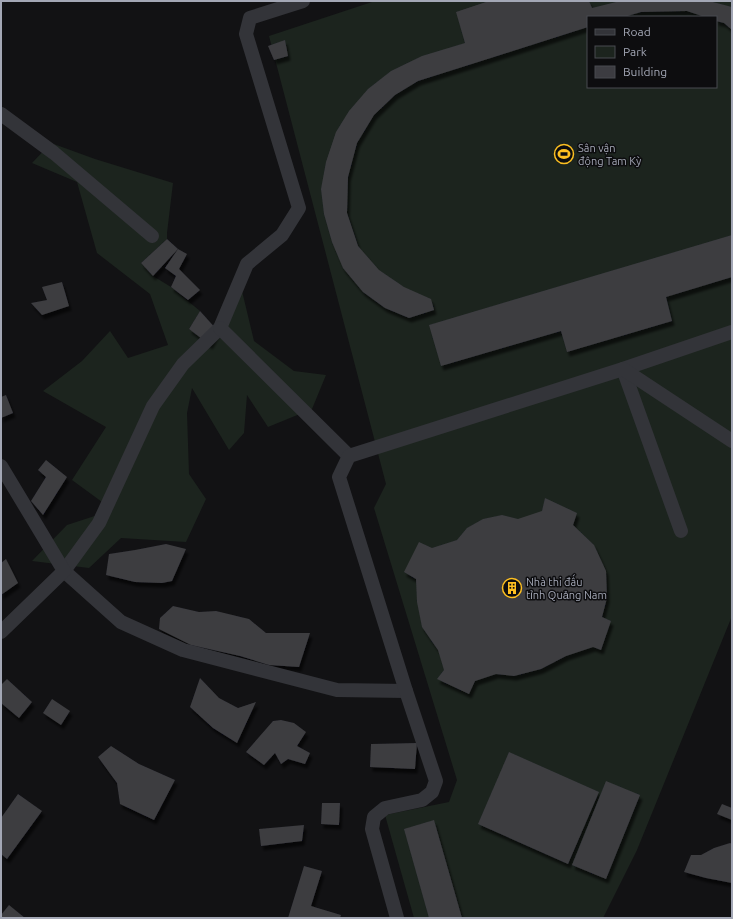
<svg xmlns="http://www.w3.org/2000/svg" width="733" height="919" font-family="Ubuntu,sans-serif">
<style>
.green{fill:#1c241e;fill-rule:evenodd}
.building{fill:#3c3c41;filter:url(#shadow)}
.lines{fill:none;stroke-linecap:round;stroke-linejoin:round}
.street{stroke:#333439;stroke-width:14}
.labels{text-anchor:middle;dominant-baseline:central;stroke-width:3;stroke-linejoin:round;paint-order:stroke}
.poi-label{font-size:11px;fill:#a3a7b5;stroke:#0d0d0f;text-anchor:start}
</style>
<defs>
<filter id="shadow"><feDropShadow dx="2.5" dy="4.5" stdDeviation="1" flood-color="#0009"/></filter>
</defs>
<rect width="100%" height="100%" fill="#121214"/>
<g class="green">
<path d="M375 1H732V616L637 850 603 918H414L385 815 449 802 457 780 374 508 386 484 269 36ZM588 17H716V87H588Z"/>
<polygon points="51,143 95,159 173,183 167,233 167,239 141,263 153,276 171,287 200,311 189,329 210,344 242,291 254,341 294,371 326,375 312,409 268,427 247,395 244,433 229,450 192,388 187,413 189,474 206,499 186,542 121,538 89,568 32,561 67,525 113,510 72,480 106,427 43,391 82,361 110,331 128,358 168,345 150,294 97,253 77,182 32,163"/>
</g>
<g class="building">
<polygon points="489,1 589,1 592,8 620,1 709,1 732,7 732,30 724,23 716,21 716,17 705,17 687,11 641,12 624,17 588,17 588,27 418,81 395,95 374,115 357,143 348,177 347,213 358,246 379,270 404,287 431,299 434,310 409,318 385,308 363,292 343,268 332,242 324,214 321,189 326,162 336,132 349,111 368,89 391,71 422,56 465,43 456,12"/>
<polygon points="285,40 288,56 274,60 268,46"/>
<polygon points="732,235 732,277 666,297 672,321 567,352 561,331 441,366 429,325"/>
<polygon points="167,239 178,249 153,276 141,263"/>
<polygon points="178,249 187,254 179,269 200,290 188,300 171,287 176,276 165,268"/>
<polygon points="62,282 69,306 42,315 31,303 47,300 42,287"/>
<polygon points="200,311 218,331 210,345 189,329"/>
<polygon points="6,395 13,413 1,418 1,397"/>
<polygon points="46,460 67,477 43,515 31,501 46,477 38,470"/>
<polygon points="545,498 577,513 573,525 594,545 606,571 607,598 602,617 611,621 601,650 593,647 566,656 541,669 514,676 496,674 475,681 469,694 437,679 444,670 438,650 422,627 417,602 416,579 404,572 419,542 432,548 457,540 467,528 483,519 502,515 518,519 542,511"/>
<polygon points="166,544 186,549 172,581 162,583 135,582 106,575 109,554 135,550"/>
<polygon points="6,559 18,583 1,595 1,563"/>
<polygon points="173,606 199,612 216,611 249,619 266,633 310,633 299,667 269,665 240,656 191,645 159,629 160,618"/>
<polygon points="200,678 219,698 238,708 256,702 237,743 213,728 190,707"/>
<polygon points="7,679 32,702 19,718 1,703 1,685"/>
<polygon points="52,699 70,711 61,725 43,713"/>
<polygon points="281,720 294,723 306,732 297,746 310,753 305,764 288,759 281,764 275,753 264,765 246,752 273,721"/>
<polygon points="417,743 415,769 370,767 371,744"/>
<polygon points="111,746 139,764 175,780 154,820 120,804 117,783 98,757"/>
<polygon points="509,752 599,792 568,864 478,824"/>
<polygon points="606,781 640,795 606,879 572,865"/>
<polygon points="18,794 42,811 7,859 1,854 1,818"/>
<polygon points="322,803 340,803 339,825 321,824"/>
<polygon points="722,804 732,808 732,820 717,814"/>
<polygon points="434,820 462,918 429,918 404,829"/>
<polygon points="304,825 302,841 261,846 259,829"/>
<polygon points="730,843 732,844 732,883 706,878 684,872 691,855 701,855 714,848"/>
<polygon points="304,866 322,871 311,906 341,915 340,918 288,918"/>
<polygon points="9,905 25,918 1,918 1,915"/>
</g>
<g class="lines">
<g class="street">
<polyline points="303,1 250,18 246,34 299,208 282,235 247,264 220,328 183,364 153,406 99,523 64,571 121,622 183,650 337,690 406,691"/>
<polyline points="1,114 54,153 152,236"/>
<polyline points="220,328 349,456"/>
<polyline points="1,466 64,571 1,632"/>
<polyline points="681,531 623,369 732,332"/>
<polyline points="397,918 372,829 374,817 385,808 422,800 432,792 436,781 406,691 339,477 349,456 623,369 732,441"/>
</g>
</g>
<defs>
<symbol id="stadium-ring" viewBox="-11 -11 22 22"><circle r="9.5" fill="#0d0d0f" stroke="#fdbf21" stroke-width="1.5"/><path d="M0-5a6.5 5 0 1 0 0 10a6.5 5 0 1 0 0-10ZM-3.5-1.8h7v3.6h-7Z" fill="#fdbf21"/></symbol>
<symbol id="building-ring" viewBox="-11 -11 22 22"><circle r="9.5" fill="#0d0d0f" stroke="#fdbf21" stroke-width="1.5"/><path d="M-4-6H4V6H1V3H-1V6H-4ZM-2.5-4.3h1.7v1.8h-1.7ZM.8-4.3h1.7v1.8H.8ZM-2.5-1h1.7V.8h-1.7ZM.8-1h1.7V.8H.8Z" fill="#fdbf21"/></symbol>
</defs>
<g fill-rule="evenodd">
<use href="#stadium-ring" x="553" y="143" width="22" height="22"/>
<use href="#building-ring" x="501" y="577" width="22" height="22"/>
</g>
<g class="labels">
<g class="poi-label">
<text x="578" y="148">Sân vận<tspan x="578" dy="13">động Tam Kỳ</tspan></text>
<text x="526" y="582">Nhà thi đấu<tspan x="526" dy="13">tỉnh Quảng Nam</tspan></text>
</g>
</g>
<rect width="733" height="919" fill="none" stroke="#a3a7b5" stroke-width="4"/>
<rect x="587" y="16" width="130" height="72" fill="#0d0d0f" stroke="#494b51"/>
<rect x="595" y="29" width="20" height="6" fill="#333439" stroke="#494b51"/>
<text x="623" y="36" font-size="12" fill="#a3a7b5">Road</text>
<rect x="595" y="46" width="20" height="12" fill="#1c241e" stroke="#494b51"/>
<text x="623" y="56" font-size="12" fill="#a3a7b5">Park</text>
<rect x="595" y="66" width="20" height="12" fill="#3c3c41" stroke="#494b51"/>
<text x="623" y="76" font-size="12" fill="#a3a7b5">Building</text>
</svg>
